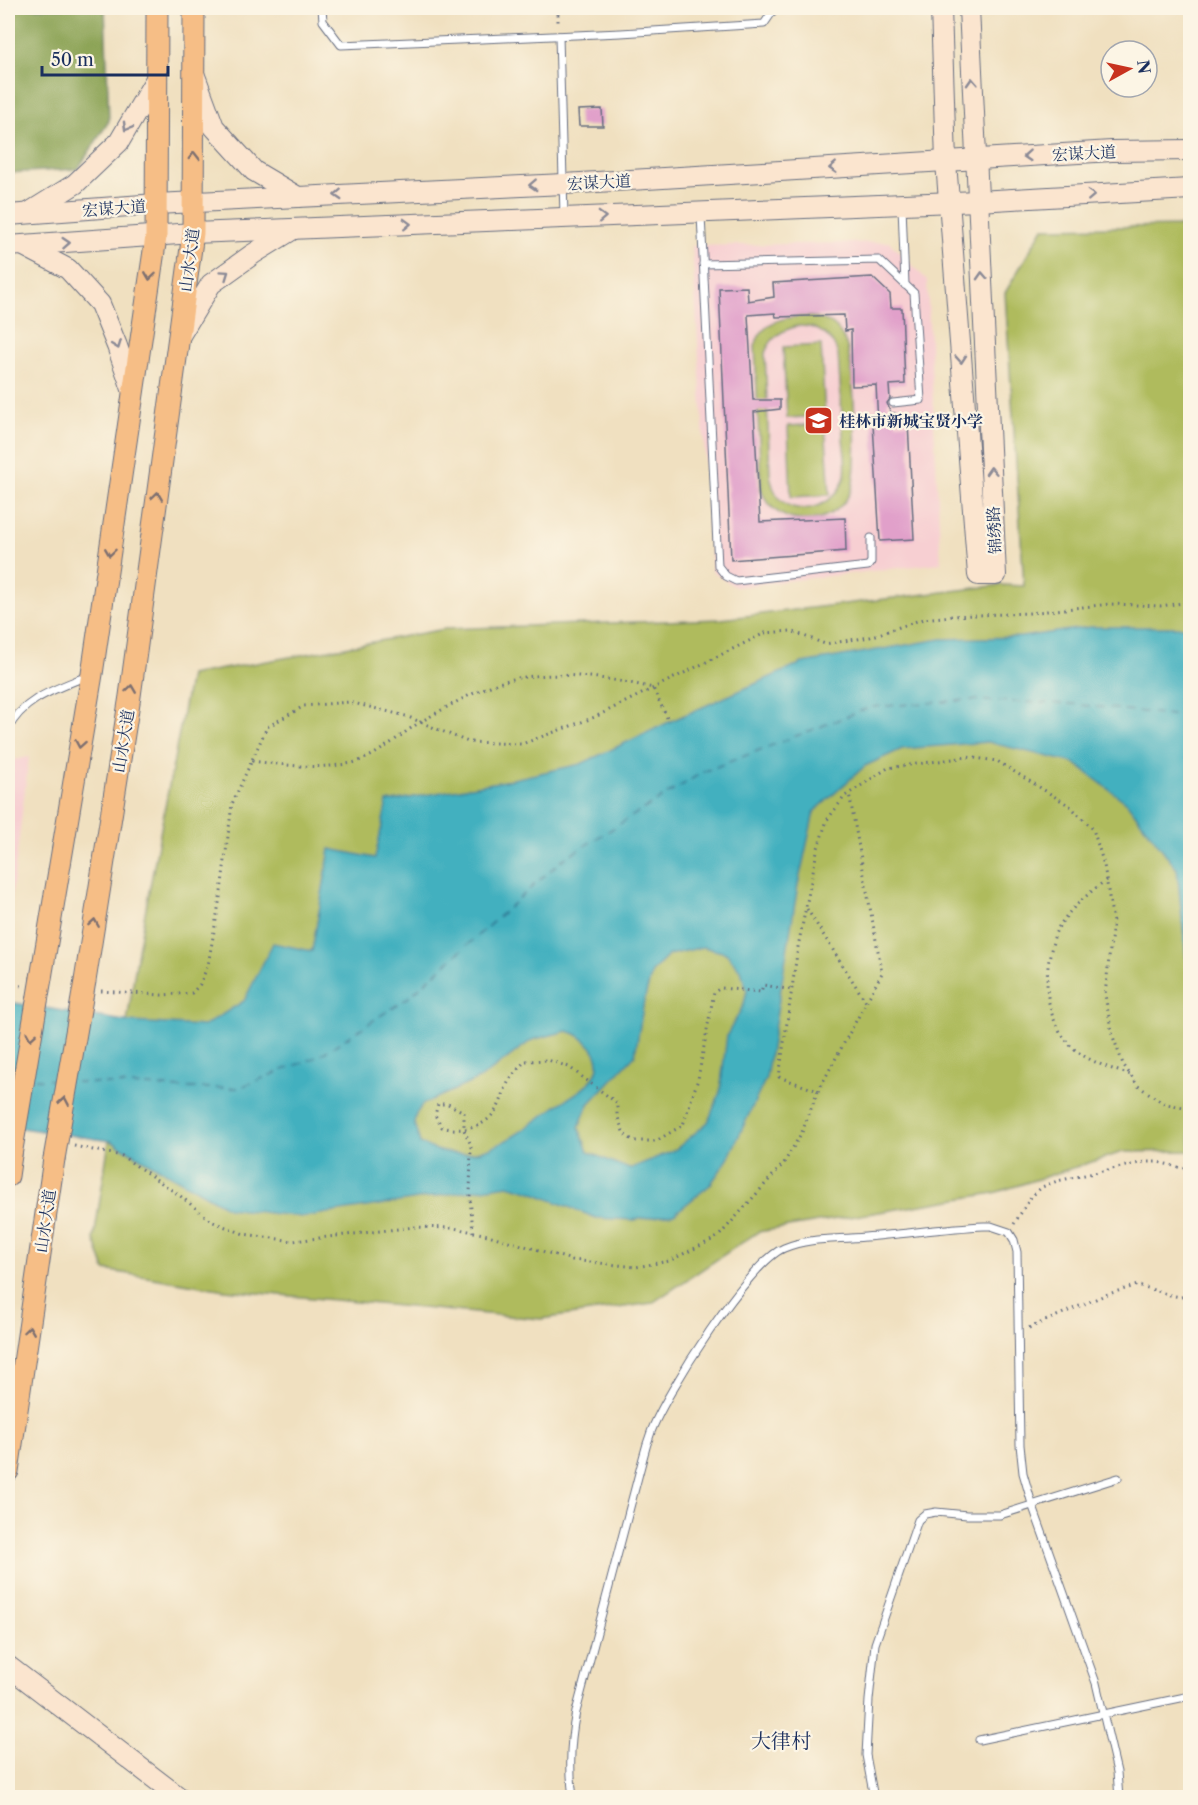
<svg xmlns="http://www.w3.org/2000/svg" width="1198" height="1805" font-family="'Libre Caslon Text','Noto Serif SC',serif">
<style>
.built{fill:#f7cfd2}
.green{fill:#afbb5d;stroke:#65755e;stroke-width:1.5;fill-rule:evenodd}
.forest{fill:#8ba354;stroke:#536959;stroke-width:1.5}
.water{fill:#42b0bf;stroke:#2e708e;stroke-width:1.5;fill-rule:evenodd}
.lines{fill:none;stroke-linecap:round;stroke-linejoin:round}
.ferry{stroke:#295c80;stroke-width:1.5;stroke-dasharray:8 6;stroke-linecap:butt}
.building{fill:#e1a0ca}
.lane-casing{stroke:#666d80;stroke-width:9}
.secondary-casing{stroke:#666d80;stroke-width:22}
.primary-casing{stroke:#666d80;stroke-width:23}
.path{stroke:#666d80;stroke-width:3;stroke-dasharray:1.5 4.5;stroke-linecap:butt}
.lane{stroke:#fff;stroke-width:7}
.secondary{stroke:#fbe5cf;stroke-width:20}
.primary{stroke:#f6be86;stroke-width:21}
.primary-bridge-casing{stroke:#666d80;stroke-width:23;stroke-linecap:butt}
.primary-bridge{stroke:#f6be86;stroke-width:21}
.oneway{stroke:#8b8a96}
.oneway2{stroke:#7e6f70}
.labels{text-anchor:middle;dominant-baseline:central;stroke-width:4.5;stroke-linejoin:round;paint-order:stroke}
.street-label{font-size:16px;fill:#1b2f5e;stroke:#fcf5e5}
.poi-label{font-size:16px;font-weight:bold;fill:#1b2f5e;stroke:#fcf5e5;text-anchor:start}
.quarter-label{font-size:20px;fill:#1b2f5e;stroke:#fcf5e5}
</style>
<rect width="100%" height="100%" fill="#fcf5e5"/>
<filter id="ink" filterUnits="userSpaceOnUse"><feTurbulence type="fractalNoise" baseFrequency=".0167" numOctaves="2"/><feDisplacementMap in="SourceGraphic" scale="12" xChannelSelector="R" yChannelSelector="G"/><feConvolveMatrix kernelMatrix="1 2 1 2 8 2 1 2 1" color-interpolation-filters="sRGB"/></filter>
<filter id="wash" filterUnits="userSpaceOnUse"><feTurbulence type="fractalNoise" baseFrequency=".008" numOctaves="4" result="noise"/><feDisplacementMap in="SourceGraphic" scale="24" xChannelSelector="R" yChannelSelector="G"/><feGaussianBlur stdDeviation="1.35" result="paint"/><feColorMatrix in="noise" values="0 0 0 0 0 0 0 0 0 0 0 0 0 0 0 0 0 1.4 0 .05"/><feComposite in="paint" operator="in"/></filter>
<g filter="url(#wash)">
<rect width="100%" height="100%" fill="#f0e0c0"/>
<g class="built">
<polygon points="889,242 927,280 941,563 735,587 712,571 692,246"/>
<polygon points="29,757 8,925 8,761"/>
</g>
<g class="green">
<polygon points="1190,226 1190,1151 1123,1152 994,1193 758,1232 652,1303 541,1319 225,1290 105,1270 94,1239 138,950 190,675 445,629 721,619 1001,585 1024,586 1005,293 1043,228"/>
<path d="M802 316C816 317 830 319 839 331 844 338 848 347 849 356 854 381 860 472 850 493 832 530 774 530 761 489L755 345C763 322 780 318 802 316ZM798 326C817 325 833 336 838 355 840 383 842 411 843 438 844 450 847 464 845 475 840 502 802 521 780 499 774 492 771 482 770 474L765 353C771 337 782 330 798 326Z"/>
<polygon points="821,345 825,416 787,418 783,347"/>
<polygon points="825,424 830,495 791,497 788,426"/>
</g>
<polygon class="forest" points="8,8 105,8 109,121 78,169 8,173"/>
<path class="water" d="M1091 627H1190V967L1186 957 1177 869 1127 803 1074 763 988 742 902 749 865 766 814 812 798 885 766 1078 728 1159 710 1185 674 1214 634 1220 596 1218 529 1191 508 1185 302 1217 228 1208 111 1141 8 1126V1002L130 1022 204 1026 244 1001 273 943 312 951 330 849 375 858 387 802 504 781 581 764 669 722 802 663 941 639 1021 637ZM703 947 726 953 741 971 747 990 744 1004 727 1035 720 1092 708 1122 675 1150 629 1169 588 1152 579 1127 588 1105 635 1055 644 1001 652 972 669 955ZM567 1031C584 1035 606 1056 595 1075 587 1089 569 1097 556 1106 514 1137 473 1172 420 1143L414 1123 416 1114 423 1104 481 1078 532 1040Z"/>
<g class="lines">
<g class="ferry">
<polyline points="8,1078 15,1078"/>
<polyline points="34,1079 57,1080"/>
<polyline points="76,1082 182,1088 238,1088 319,1056 409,997 562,860 703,772 871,707 969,700 1071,704 1190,717"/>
</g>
</g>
<g id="blocks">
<g class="building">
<polygon points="602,109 603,126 579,126 578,110"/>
<polygon points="872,277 890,294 891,308 902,308 905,384 889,385 890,399 887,403 891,413 895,413 896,424 908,423 914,539 880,541 873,424 878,424 876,385 852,386 851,330 845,331 844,315 776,317 775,313 748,315 753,400 780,400 780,409 754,412 760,522 845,518 846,551 731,560 719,288 747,287 748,301 774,297 773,283"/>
</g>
</g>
</g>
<g filter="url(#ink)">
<use href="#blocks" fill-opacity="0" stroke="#666d80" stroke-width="1.5"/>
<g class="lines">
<defs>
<g id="lane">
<polyline points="322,8 323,21 341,45 621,33 764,24 775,8"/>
<polyline points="559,36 564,216"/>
<polyline points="902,206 905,285"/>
<polyline points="701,215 718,566 726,576 736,581 868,566 871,562 871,538"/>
<polyline points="703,264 879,260 914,293 921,400 893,403"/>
<path d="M8 729C24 698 56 689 87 676"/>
<polyline points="979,1740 1190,1696"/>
<path d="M573 1798C569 1768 570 1741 576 1712L643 1458C645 1450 648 1440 651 1432 665 1394 749 1262 784 1248 810 1237 837 1240 865 1237 905 1234 944 1228 984 1226H991L1009 1232 1014 1240 1017 1252 1020 1445 1023 1473 1032 1504 1096 1683 1117 1772 1119 1798"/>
<polyline points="874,1798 866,1755 869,1700 875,1644 918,1520 925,1514 936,1512 967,1515 1000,1515 1118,1478"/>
</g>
<g id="secondary">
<polyline points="941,8 946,162 978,575 996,575 969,8"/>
<polyline points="195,76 214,127 254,171 298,197"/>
<polyline points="30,212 75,184 119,142 157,77"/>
<polyline points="8,215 156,204 564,184 1112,151 1190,150"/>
<polyline points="8,246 193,233 978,201 1190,189"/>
<polyline points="24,246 68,269 100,304 117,346 133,392"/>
<polyline points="179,337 211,284 253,254 292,230"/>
<polyline points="8,1666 180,1798"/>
</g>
<g id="primary">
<polyline points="41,978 92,674 156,237 157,8"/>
<polyline points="85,981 130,696 193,233 194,8"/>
<polyline points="8,1176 11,1155"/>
<polyline points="8,1471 54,1159"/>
</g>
</defs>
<use href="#lane" class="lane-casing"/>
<use href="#secondary" class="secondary-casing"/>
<use href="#primary" class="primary-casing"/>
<g class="path">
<polyline points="558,8 558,25"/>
<path d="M252 761C285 765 318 770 352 763 378 757 400 734 422 721 449 706 487 683 518 678 562 671 610 678 653 688L669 722"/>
<path d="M1106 880C1088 894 1070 908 1058 928 1054 934 1053 943 1051 950 1043 984 1046 1018 1070 1045 1084 1060 1111 1069 1131 1075"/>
<polyline points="807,909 866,1002"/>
<polyline points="8,985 22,986"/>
<polyline points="101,991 162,995 192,993 200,984 208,965 221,892 232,804 267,727 304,706 349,702 406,716 468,742 522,744 595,717 765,633 791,631 825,644 870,637 923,619 952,616 1029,613 1110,604 1160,606 1190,602"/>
<polyline points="818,1091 882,973 849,793"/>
<polyline points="74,1146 122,1156 179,1195 213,1222 244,1234 293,1241 415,1227 454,1228 488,1235 572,1260 636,1267 669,1261 718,1237 784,1163 802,1132 818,1091 779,1077 798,947 817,851 827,820 845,796 888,768 967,757 997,761 1070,806 1093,829 1104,865 1113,922 1105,995 1112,1034 1123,1064 1138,1086 1165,1104 1190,1108"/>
<polyline points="1014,1224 1031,1197 1042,1187 1057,1181 1144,1162 1158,1162 1190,1170"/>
<path d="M473 1232 470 1197 471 1145 464 1130V1112L448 1104H438L435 1115 442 1127C464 1133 487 1128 499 1105 503 1097 505 1087 510 1079 514 1073 520 1067 525 1061L548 1060 569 1067 617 1103V1115L624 1134 634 1141H656L683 1125 698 1079 714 992 721 988 761 992 763 985 792 990"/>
<polyline points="1029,1328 1105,1295 1138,1285 1170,1295 1180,1297 1190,1296"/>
</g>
<use href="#lane" class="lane"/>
<use href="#secondary" class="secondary"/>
<use href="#primary" class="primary"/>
<defs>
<g id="primary-bridge">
<polyline points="11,1155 41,978"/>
<polyline points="54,1159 85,981"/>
</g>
</defs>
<use href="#primary-bridge" class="primary-bridge-casing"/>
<use href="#primary-bridge" class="primary-bridge"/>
</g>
<defs><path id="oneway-chevron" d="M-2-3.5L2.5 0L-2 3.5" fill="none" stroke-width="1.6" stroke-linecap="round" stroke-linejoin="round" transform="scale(1.5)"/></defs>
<g class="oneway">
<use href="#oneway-chevron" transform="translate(972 82) rotate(-93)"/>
<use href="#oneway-chevron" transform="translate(127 127) rotate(120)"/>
<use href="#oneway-chevron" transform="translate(1027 156) rotate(176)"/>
<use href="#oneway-chevron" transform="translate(833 168) rotate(177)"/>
<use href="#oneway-chevron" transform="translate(533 185) rotate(177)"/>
<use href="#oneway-chevron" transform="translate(338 195) rotate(177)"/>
<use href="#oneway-chevron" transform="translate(1091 195) rotate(-3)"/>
<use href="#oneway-chevron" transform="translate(602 217) rotate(-2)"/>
<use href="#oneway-chevron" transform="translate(407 224) rotate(-2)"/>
<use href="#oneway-chevron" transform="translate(66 243) rotate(-4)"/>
<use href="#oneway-chevron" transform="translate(225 274) rotate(-35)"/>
<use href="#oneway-chevron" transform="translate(982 276) rotate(-93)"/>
<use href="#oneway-chevron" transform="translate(117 345) rotate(69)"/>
<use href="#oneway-chevron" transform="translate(961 359) rotate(86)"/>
<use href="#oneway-chevron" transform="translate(991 471) rotate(-93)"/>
</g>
<g class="oneway2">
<use href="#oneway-chevron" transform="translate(194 156) rotate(-90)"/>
<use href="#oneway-chevron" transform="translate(150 276) rotate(98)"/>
<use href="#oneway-chevron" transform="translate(157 496) rotate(-82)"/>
<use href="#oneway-chevron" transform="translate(110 552) rotate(98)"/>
<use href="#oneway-chevron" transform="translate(131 689) rotate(-82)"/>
<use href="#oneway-chevron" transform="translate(80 744) rotate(100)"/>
<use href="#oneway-chevron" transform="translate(94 923) rotate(-81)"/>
<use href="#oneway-chevron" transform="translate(31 1036) rotate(99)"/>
<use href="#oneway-chevron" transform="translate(64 1101) rotate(-80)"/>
<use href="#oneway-chevron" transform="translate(29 1330) rotate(-82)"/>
</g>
</g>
<defs>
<symbol id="school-square" viewBox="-11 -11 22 22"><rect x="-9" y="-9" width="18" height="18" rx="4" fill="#c8321e" stroke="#fcf5e5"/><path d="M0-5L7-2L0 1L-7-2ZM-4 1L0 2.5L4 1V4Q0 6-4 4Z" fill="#fff"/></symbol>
</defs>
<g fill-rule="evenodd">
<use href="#school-square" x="802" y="404" width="33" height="33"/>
</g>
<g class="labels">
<g class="street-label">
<text transform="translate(1084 153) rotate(-3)">宏谋大道</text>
<text transform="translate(599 182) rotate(-3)">宏谋大道</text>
<text transform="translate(114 208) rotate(-4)">宏谋大道</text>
<text transform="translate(189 260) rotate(-83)">山水大道</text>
<text transform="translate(994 530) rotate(-93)">锦绣路</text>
<text transform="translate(123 741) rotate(-81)">山水大道</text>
<text transform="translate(45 1221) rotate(-82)">山水大道</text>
</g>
<g class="poi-label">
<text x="839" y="421">桂林市新城宝贤小学</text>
</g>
<g class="quarter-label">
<text x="781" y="1741">大律村</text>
</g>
</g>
<rect width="1198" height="1805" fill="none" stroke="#fcf5e5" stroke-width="30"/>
<g transform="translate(1129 69) rotate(82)"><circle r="28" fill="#fcf5e5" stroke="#a2a6af" stroke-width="1.5"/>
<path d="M0-4.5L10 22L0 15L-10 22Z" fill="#c8321e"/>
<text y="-9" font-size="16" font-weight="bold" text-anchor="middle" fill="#1b2f5e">N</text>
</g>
<path d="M42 66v9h126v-9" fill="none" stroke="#1b2f5e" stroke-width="3"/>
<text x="51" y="66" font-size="18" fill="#1b2f5e" stroke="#fcf5e5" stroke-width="4.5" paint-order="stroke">50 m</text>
</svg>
